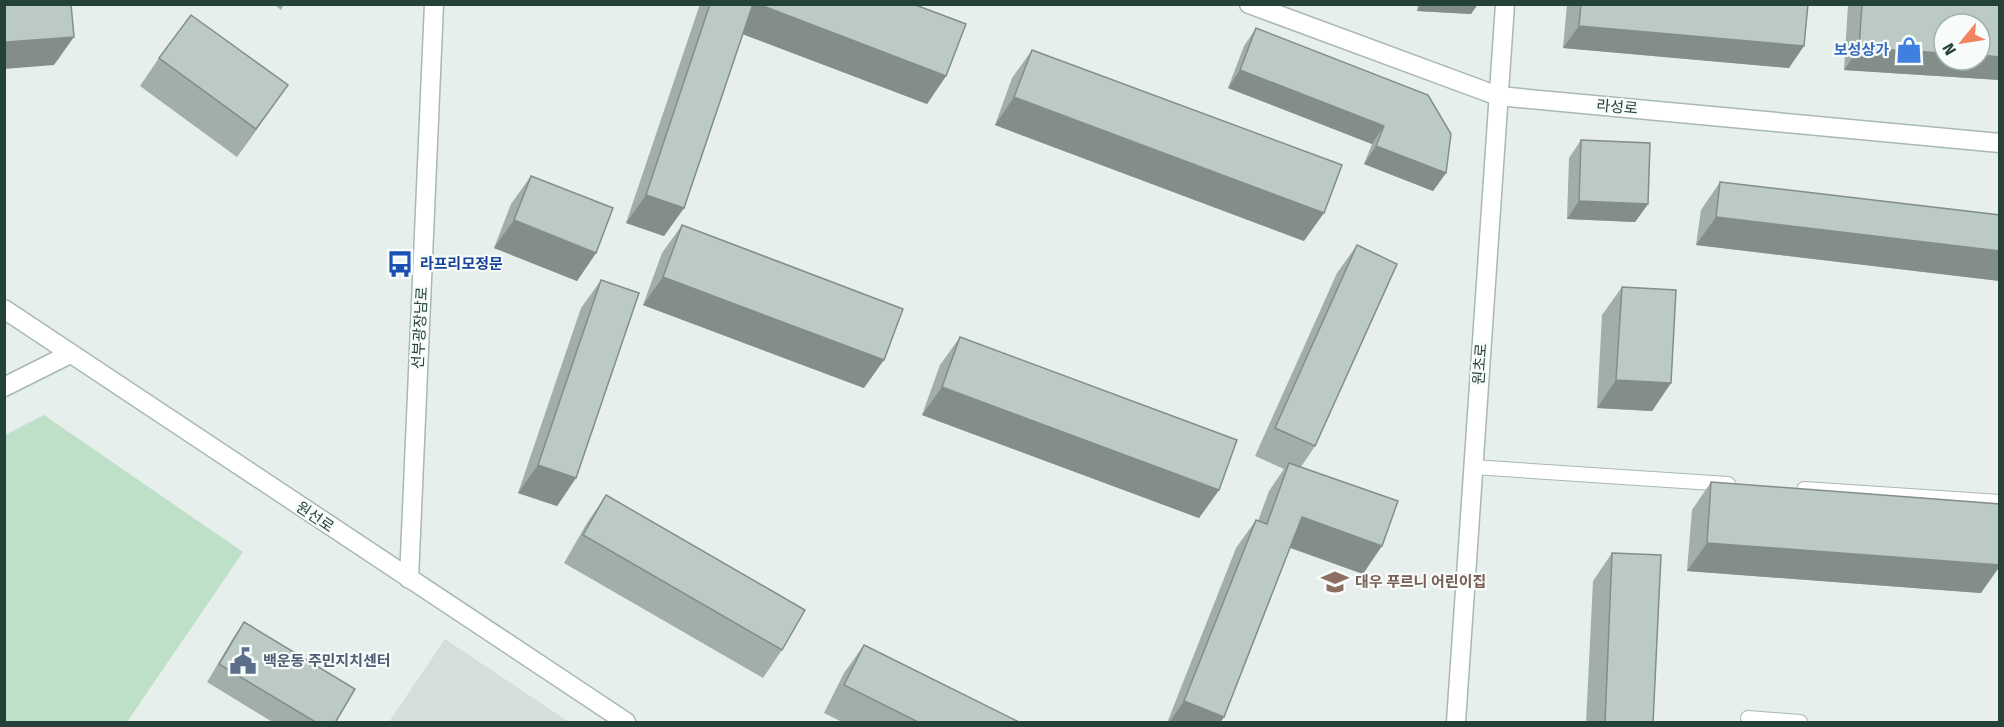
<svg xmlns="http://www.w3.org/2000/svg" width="2004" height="727" font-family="'Fira Sans','Noto Sans KR',sans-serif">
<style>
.built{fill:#d4dfda}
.green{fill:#bfe0c8}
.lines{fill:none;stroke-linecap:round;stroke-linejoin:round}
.service-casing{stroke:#a8b8b2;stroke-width:16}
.minor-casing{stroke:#a8b8b2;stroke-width:21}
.tertiary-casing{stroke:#a8b8b2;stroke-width:21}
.service{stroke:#fff;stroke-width:14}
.minor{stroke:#fff;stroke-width:18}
.tertiary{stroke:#fff;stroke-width:18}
.wall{fill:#a1aea9}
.shaded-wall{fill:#838d89}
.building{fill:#bbcac4;stroke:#838d89;stroke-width:1.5}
.labels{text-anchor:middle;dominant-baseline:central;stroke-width:4.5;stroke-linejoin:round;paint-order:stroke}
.shop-label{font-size:15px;font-weight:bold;fill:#366cbe;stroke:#f7fbf9;text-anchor:end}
.street-label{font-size:15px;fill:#24423a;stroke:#f7fbf9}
.transit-label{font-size:15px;font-weight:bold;fill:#164399;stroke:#f7fbf9;text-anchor:start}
.education-label{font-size:15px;font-weight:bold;fill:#785e54;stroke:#f7fbf9;text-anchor:start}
.service-label{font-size:15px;font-weight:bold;fill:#4e5e75;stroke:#f7fbf9;text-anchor:start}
</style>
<rect width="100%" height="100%" fill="#e6efeb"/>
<polygon class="built" points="445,639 569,722 389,722"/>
<polygon class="green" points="44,415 243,552 127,722 5,722 5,435"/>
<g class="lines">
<defs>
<g id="service">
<polyline points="1473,467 1728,484"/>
<polyline points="1804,489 2000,502"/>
<polyline points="1748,718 1800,722"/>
</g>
<polyline id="minor" points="4,387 70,354"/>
<g id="tertiary">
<polyline points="1249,4 1498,96 2000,143"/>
<polyline points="4,309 626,722"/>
<polyline points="409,579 434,4"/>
<polyline points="1456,722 1505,4"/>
</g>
</defs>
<use href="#service" class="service-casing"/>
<use href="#minor" class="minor-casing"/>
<use href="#tertiary" class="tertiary-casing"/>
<use href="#service" class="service"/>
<use href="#minor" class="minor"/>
<use href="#tertiary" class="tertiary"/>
</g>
<g class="wall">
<polygon points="274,4 284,4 281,10"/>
<polygon points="700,4 913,4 946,76 927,104 743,34 684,208 664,236 626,223"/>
<polygon points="1418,4 1478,4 1471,14 1417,11"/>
<polygon points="1567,4 1808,4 1789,68 1563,48"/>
<polygon points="1848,4 2000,4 2000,80 1844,70"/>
<polygon points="1256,28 1446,173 1433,191 1364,164 1372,144 1228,88 1244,46"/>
<polygon points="1032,50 1304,241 995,125 1012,78"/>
<polygon points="159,58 288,85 237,157 140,86"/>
<polygon points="1581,140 1648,204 1635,222 1567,219 1569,158"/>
<polygon points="531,176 596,253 577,281 494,248 511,204"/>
<polygon points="1720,182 2000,215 2000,281 1696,245 1701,210"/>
<polygon points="682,225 864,388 643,305 662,253"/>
<polygon points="1357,245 1315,446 1301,467 1363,574 1290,548 1224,717 1220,723 1167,723 1236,548 1256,520 1258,521 1269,491 1284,469 1255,456 1337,273"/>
<polygon points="601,280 576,478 557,506 518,493 581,308"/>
<polygon points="1622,287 1671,383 1652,411 1597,408 1602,315"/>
<polygon points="960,337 1219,490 1199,518 922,415 940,365"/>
<polygon points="1711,482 1981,593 1687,571 1692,510"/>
<polygon points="606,495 782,650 763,678 564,563 587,523"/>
<polygon points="1612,553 1653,723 1586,723 1593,581"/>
<polygon points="244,622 335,723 274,723 207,682 232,640"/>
<polygon points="864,645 1021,723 844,723 824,713 844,673"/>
</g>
<g class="shaded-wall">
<polygon points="753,4 758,4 946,76 927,104 734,31"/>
<polygon points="1421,4 1478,4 1471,14 1417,11"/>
<polygon points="1579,26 1804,46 1789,68 1563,48"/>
<polygon points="74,37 54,65 4,69 4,46 7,42"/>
<polygon points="1859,48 1944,53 1944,60 1980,60 1980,55 2000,57 2000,80 1844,70"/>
<polygon points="1240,70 1384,126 1372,144 1228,88"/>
<polygon points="288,85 268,113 237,157 256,129"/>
<polygon points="1014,97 1324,213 1304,241 995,125"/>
<polygon points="1376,146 1446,173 1433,191 1364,164"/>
<polygon points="646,195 684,208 664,236 626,223"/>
<polygon points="1579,201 1648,204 1635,222 1567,219"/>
<polygon points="1716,217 2000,251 2000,281 1696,245"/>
<polygon points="514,220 596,253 577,281 494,248"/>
<polygon points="663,277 884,360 864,388 643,305"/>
<polygon points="1616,380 1671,383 1652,411 1597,408"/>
<polygon points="942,387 1219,490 1199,518 922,415"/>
<polygon points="538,465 576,478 557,506 518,493"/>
<polygon points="1302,517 1382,546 1363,574 1283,545"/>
<polygon points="1707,543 2000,565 2000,566 1981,593 1687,571"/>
<polygon points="1184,701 1224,717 1220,723 1169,723"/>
</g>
<g class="building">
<polygon points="4,4 71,4 74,37 7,42 4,46"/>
<polygon points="710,4 753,4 684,208 646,195"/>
<polygon points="758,4 913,4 966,24 946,76"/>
<polygon points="1581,4 1808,4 1804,46 1579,26"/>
<polygon points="1862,4 2000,4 2000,57 1980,55 1980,24 1944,24 1944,53 1859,48"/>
<polygon points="191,15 288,85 256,129 159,58"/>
<polygon points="1256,28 1428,95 1451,134 1446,173 1376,146 1384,126 1240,70"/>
<polygon points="1032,50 1342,165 1324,213 1014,97"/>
<polygon points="1581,140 1650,143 1648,204 1579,201"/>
<polygon points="531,176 613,208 596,253 514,220"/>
<polygon points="1720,182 2000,215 2000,251 1716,217"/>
<polygon points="682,225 903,309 884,360 663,277"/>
<polygon points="1357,245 1397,264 1315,446 1275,428"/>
<polygon points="601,280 639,293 576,478 538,465"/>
<polygon points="1622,287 1676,290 1671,383 1616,380"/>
<polygon points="960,337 1237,440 1219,490 942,387"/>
<polygon points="1289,463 1398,501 1382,546 1302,517 1224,717 1184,701 1256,520 1267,524"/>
<polygon points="1711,482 2000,504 2000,565 1707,543"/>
<polygon points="606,495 805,610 782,650 583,535"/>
<polygon points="1612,553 1661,555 1653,723 1605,723"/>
<polygon points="244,622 355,689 335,723 317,723 219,664"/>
<polygon points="864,645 1021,723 920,723 844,685"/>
</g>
<defs>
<symbol id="shop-bare" viewBox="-9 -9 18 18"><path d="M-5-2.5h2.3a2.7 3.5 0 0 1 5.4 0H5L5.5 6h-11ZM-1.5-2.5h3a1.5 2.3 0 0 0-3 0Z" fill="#3f7fe0" stroke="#f7fbf9" stroke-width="2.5" paint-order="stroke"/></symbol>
<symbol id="bus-bare" viewBox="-9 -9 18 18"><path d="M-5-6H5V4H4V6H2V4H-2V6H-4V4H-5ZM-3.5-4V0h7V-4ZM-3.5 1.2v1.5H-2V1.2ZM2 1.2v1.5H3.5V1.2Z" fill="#1a4fb4" stroke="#f7fbf9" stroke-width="2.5" paint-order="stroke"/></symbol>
<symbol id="school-bare" viewBox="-9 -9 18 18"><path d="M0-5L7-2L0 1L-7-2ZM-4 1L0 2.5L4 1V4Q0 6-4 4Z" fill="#8d6e63" stroke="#f7fbf9" stroke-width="2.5" paint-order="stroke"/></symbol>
<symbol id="civic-bare" viewBox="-9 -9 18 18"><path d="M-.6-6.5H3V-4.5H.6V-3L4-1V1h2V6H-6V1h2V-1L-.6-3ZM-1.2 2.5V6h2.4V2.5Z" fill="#5c6f8a" stroke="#f7fbf9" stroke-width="2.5" paint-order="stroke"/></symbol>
</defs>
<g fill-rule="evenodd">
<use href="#shop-bare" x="1890" y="31" width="38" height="38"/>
<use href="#bus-bare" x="381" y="245" width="38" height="38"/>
<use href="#school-bare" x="1316" y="563" width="38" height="38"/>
<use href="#civic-bare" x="224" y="642" width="38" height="38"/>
</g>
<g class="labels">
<g class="shop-label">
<text x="1889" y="50">보성상가</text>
</g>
<g class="street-label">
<text transform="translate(1617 107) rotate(5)">라성로</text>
<text transform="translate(420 328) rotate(-87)">선부광장남로</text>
<text transform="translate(1480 364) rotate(-86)">원초로</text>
<text transform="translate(315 517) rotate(34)">원선로</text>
</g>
<g class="transit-label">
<text x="420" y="264">라프리모정문</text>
</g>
<g class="education-label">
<text x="1355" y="582">대우 푸르니 어린이집</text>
</g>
<g class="service-label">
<text x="263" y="661">백운동 주민지치센터</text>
</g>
</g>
<rect width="2004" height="727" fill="none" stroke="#24423a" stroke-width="12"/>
<g transform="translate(1962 42) rotate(240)"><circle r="28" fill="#f7fbf9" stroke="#a3b1ad" stroke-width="1.5"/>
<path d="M0-4.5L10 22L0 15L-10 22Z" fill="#f4845f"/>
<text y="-9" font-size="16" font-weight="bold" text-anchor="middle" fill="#24423a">N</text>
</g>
</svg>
